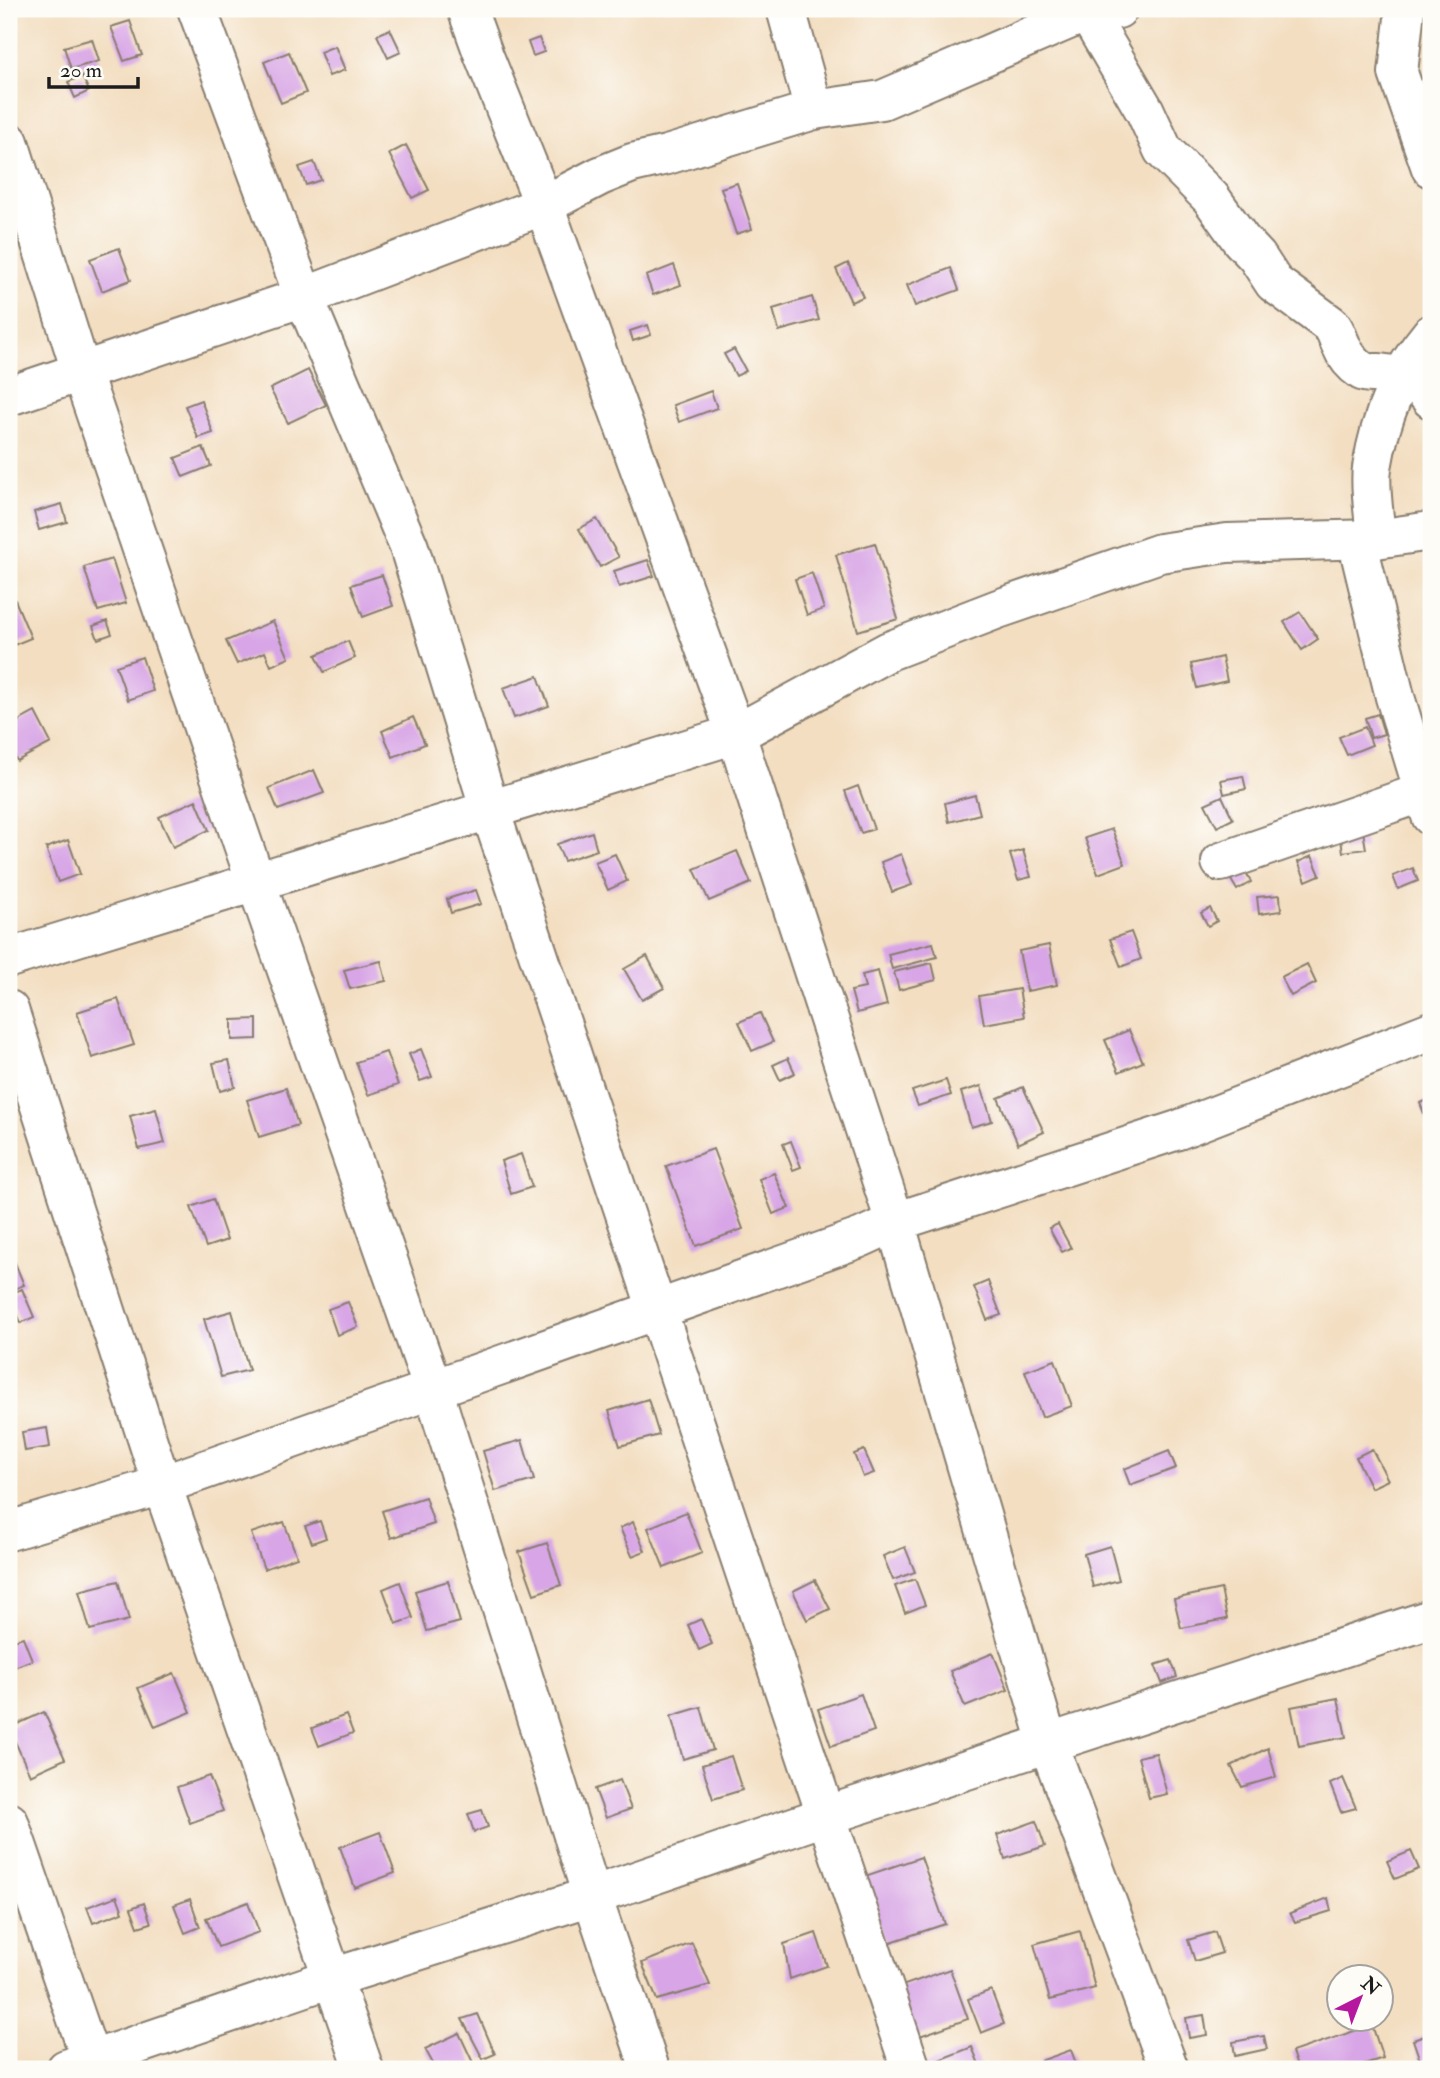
<svg xmlns="http://www.w3.org/2000/svg" width="1440" height="2078" font-family="'IM FELL Double Pica',serif">
<style>
.building{fill:#d8a6e6}
.lines{fill:none;stroke-linecap:round;stroke-linejoin:round}
.minor-casing{stroke:#887d6e;stroke-width:42}
.minor{stroke:#fff;stroke-width:38}
</style>
<rect width="100%" height="100%" fill="#fdfcf7"/>
<filter id="ink" filterUnits="userSpaceOnUse"><feTurbulence type="fractalNoise" baseFrequency=".0143" numOctaves="2"/><feDisplacementMap in="SourceGraphic" scale="14" xChannelSelector="R" yChannelSelector="G"/><feConvolveMatrix kernelMatrix="1 2 1 2 8 2 1 2 1" color-interpolation-filters="sRGB"/></filter>
<filter id="wash" filterUnits="userSpaceOnUse"><feTurbulence type="fractalNoise" baseFrequency=".00686" numOctaves="4" result="noise"/><feDisplacementMap in="SourceGraphic" scale="28" xChannelSelector="R" yChannelSelector="G"/><feGaussianBlur stdDeviation="1.57" result="paint"/><feColorMatrix in="noise" values="0 0 0 0 0 0 0 0 0 0 0 0 0 0 0 0 0 1.4 0 .05"/><feComposite in="paint" operator="in"/></filter>
<g filter="url(#wash)">
<rect width="100%" height="100%" fill="#f3dec1"/>
<g id="blocks">
<g class="building">
<polygon points="130,21 142,55 124,61 111,27"/>
<polygon points="390,29 401,52 388,58 377,35"/>
<polygon points="539,38 544,52 533,56 528,42"/>
<polygon points="92,39 99,61 71,69 64,47"/>
<polygon points="335,46 345,70 329,76 320,52"/>
<polygon points="289,52 306,93 281,103 264,62"/>
<polygon points="82,76 89,91 75,98 68,82"/>
<polygon points="406,145 429,190 412,198 389,154"/>
<polygon points="314,162 321,180 306,185 299,167"/>
<polygon points="737,183 752,229 736,234 721,188"/>
<polygon points="119,248 131,280 102,291 90,259"/>
<polygon points="848,263 863,297 851,302 836,269"/>
<polygon points="674,265 681,285 653,295 646,276"/>
<polygon points="951,268 959,290 915,306 907,285"/>
<polygon points="812,297 819,320 779,331 773,309"/>
<polygon points="648,325 651,335 633,341 630,331"/>
<polygon points="734,349 746,371 736,376 724,354"/>
<polygon points="308,370 326,405 288,423 270,389"/>
<polygon points="711,391 717,408 679,422 673,405"/>
<polygon points="201,400 213,433 198,438 185,406"/>
<polygon points="203,447 211,466 183,477 175,458"/>
<polygon points="62,504 67,522 39,530 34,512"/>
<polygon points="597,519 619,557 600,567 579,529"/>
<polygon points="875,543 898,619 858,631 836,555"/>
<polygon points="112,559 126,603 98,611 84,567"/>
<polygon points="648,560 654,576 619,587 614,571"/>
<polygon points="812,573 824,609 807,615 795,579"/>
<polygon points="382,575 393,606 363,617 351,585"/>
<polygon points="15,600 31,638 9,647 9,603"/>
<polygon points="1300,612 1318,639 1302,650 1284,622"/>
<polygon points="107,621 112,634 98,639 93,626"/>
<polygon points="273,621 289,658 271,666 265,652 237,664 226,641"/>
<polygon points="348,641 355,658 324,672 316,655"/>
<polygon points="142,657 153,691 128,700 116,666"/>
<polygon points="1222,657 1227,681 1197,688 1191,664"/>
<polygon points="538,676 549,706 514,718 503,688"/>
<polygon points="35,712 51,743 17,761 9,746 9,726"/>
<polygon points="1378,714 1384,734 1371,738 1365,718"/>
<polygon points="413,717 425,744 393,757 382,731"/>
<polygon points="1365,727 1372,745 1347,755 1339,737"/>
<polygon points="314,770 324,793 278,810 269,788"/>
<polygon points="1243,776 1246,789 1224,794 1221,780"/>
<polygon points="858,786 874,829 861,833 845,791"/>
<polygon points="975,795 980,814 949,822 945,803"/>
<polygon points="1222,796 1233,819 1217,827 1205,804"/>
<polygon points="196,800 209,830 173,847 159,817"/>
<polygon points="1112,829 1125,864 1098,874 1085,838"/>
<polygon points="1363,831 1366,849 1343,852 1340,834"/>
<polygon points="592,832 597,850 564,861 557,844"/>
<polygon points="68,840 80,874 58,882 46,848"/>
<polygon points="1023,850 1031,877 1018,880 1010,854"/>
<polygon points="737,851 751,883 709,901 694,869"/>
<polygon points="615,854 627,881 608,890 595,862"/>
<polygon points="901,854 912,885 892,892 881,862"/>
<polygon points="1312,856 1320,875 1306,881 1298,862"/>
<polygon points="1238,860 1251,882 1237,890 1224,868"/>
<polygon points="1413,868 1418,881 1398,889 1393,876"/>
<polygon points="476,890 481,904 451,913 447,899"/>
<polygon points="1280,895 1281,911 1259,914 1257,897"/>
<polygon points="1210,908 1217,921 1208,926 1201,913"/>
<polygon points="1131,932 1141,959 1121,967 1110,939"/>
<polygon points="933,943 937,957 892,969 888,954"/>
<polygon points="1049,945 1057,985 1027,991 1019,951"/>
<polygon points="647,956 664,988 642,1000 624,969"/>
<polygon points="381,961 386,981 350,989 344,970"/>
<polygon points="932,963 936,980 899,990 894,972"/>
<polygon points="1307,964 1316,983 1291,996 1281,977"/>
<polygon points="878,971 887,1005 857,1013 851,991 865,988 862,975"/>
<polygon points="1019,989 1024,1017 984,1024 979,996"/>
<polygon points="118,999 134,1045 92,1058 77,1012"/>
<polygon points="760,1013 773,1042 752,1051 739,1022"/>
<polygon points="257,1019 257,1039 232,1040 232,1020"/>
<polygon points="1129,1030 1143,1062 1119,1072 1105,1040"/>
<polygon points="421,1049 432,1077 420,1081 409,1054"/>
<polygon points="386,1052 398,1085 368,1095 356,1062"/>
<polygon points="788,1058 795,1073 780,1080 773,1065"/>
<polygon points="229,1060 235,1087 220,1091 213,1063"/>
<polygon points="946,1080 951,1095 918,1106 912,1091"/>
<polygon points="981,1086 992,1121 971,1127 961,1092"/>
<polygon points="1023,1087 1044,1132 1018,1144 998,1098"/>
<polygon points="286,1088 298,1125 259,1137 247,1100"/>
<polygon points="1431,1099 1431,1132 1420,1103"/>
<polygon points="156,1109 165,1143 139,1149 130,1116"/>
<polygon points="791,1141 801,1167 793,1170 783,1144"/>
<polygon points="713,1149 743,1229 696,1246 666,1166"/>
<polygon points="521,1154 532,1187 511,1194 501,1161"/>
<polygon points="774,1173 789,1208 773,1214 759,1179"/>
<polygon points="213,1199 227,1240 206,1247 191,1207"/>
<polygon points="1058,1224 1071,1248 1062,1252 1049,1228"/>
<polygon points="11,1253 24,1285 9,1291 9,1254"/>
<polygon points="988,1281 1001,1315 987,1320 974,1287"/>
<polygon points="22,1289 34,1317 21,1323 9,1294"/>
<polygon points="348,1302 358,1327 337,1335 328,1309"/>
<polygon points="232,1311 249,1370 221,1377 204,1319"/>
<polygon points="1055,1360 1072,1406 1042,1417 1025,1371"/>
<polygon points="648,1399 659,1435 620,1446 609,1411"/>
<polygon points="47,1428 50,1447 25,1451 22,1432"/>
<polygon points="522,1440 534,1480 495,1491 483,1451"/>
<polygon points="1372,1449 1388,1480 1371,1488 1356,1457"/>
<polygon points="864,1450 874,1473 863,1477 854,1454"/>
<polygon points="1169,1451 1176,1468 1130,1485 1124,1469"/>
<polygon points="425,1497 434,1524 391,1538 382,1511"/>
<polygon points="686,1512 702,1553 664,1568 648,1528"/>
<polygon points="320,1521 326,1538 312,1543 305,1526"/>
<polygon points="284,1522 297,1557 264,1569 251,1533"/>
<polygon points="633,1522 645,1551 632,1556 620,1528"/>
<polygon points="547,1543 561,1585 534,1594 519,1552"/>
<polygon points="1110,1546 1119,1580 1093,1587 1084,1554"/>
<polygon points="905,1547 915,1572 893,1580 883,1556"/>
<polygon points="915,1579 925,1605 905,1613 895,1586"/>
<polygon points="815,1580 830,1609 807,1620 793,1591"/>
<polygon points="118,1581 129,1620 90,1630 79,1591"/>
<polygon points="448,1581 460,1622 427,1631 415,1591"/>
<polygon points="400,1582 413,1618 396,1624 383,1589"/>
<polygon points="1221,1589 1227,1619 1181,1628 1174,1599"/>
<polygon points="701,1619 712,1644 699,1650 688,1625"/>
<polygon points="23,1637 32,1660 9,1669 9,1642"/>
<polygon points="993,1653 1008,1690 965,1707 950,1671"/>
<polygon points="1171,1660 1177,1677 1162,1683 1155,1665"/>
<polygon points="174,1673 191,1712 155,1727 138,1688"/>
<polygon points="861,1694 874,1731 831,1746 818,1709"/>
<polygon points="1338,1698 1346,1737 1299,1746 1291,1707"/>
<polygon points="701,1707 713,1750 683,1759 671,1716"/>
<polygon points="44,1712 65,1759 30,1775 9,1728"/>
<polygon points="346,1715 353,1733 319,1746 312,1728"/>
<polygon points="1268,1748 1276,1777 1242,1787 1231,1766"/>
<polygon points="1156,1753 1167,1794 1149,1798 1138,1757"/>
<polygon points="731,1756 742,1790 713,1799 702,1765"/>
<polygon points="209,1776 223,1811 190,1823 177,1787"/>
<polygon points="1343,1778 1356,1808 1341,1812 1330,1784"/>
<polygon points="620,1780 631,1809 606,1818 595,1789"/>
<polygon points="482,1810 488,1827 474,1832 468,1814"/>
<polygon points="1036,1821 1045,1846 1005,1859 997,1835"/>
<polygon points="380,1832 395,1873 355,1888 340,1847"/>
<polygon points="1411,1851 1419,1869 1395,1879 1387,1861"/>
<polygon points="921,1857 945,1924 885,1944 862,1877"/>
<polygon points="117,1896 123,1912 93,1923 87,1907"/>
<polygon points="1328,1898 1331,1911 1295,1922 1290,1913"/>
<polygon points="190,1899 200,1927 185,1933 174,1905"/>
<polygon points="248,1902 259,1932 218,1947 206,1918"/>
<polygon points="144,1903 151,1923 138,1927 131,1908"/>
<polygon points="1080,1931 1095,1988 1050,2000 1034,1944"/>
<polygon points="1215,1932 1222,1953 1195,1961 1188,1940"/>
<polygon points="816,1933 827,1966 790,1979 784,1944"/>
<polygon points="692,1943 710,1985 657,2000 642,1963"/>
<polygon points="950,1969 968,2019 914,2038 896,1988"/>
<polygon points="991,1990 1004,2024 981,2033 968,1999"/>
<polygon points="478,2014 495,2054 483,2059 462,2019"/>
<polygon points="1204,2015 1207,2035 1189,2038 1186,2018"/>
<polygon points="1372,2025 1383,2058 1349,2069 1298,2069 1292,2052"/>
<polygon points="459,2033 476,2069 436,2069 425,2049"/>
<polygon points="1431,2034 1431,2069 1423,2069 1413,2040"/>
<polygon points="1264,2036 1267,2049 1235,2056 1233,2042"/>
<polygon points="972,2047 981,2069 924,2069 923,2066"/>
<polygon points="1071,2050 1078,2069 1043,2069 1040,2061"/>
</g>
</g>
</g>
<g filter="url(#ink)">
<use href="#blocks" fill-opacity="0" stroke="#887d6e" stroke-width="2"/>
<g class="lines">
<defs>
<g id="minor">
<polyline points="197,9 304,297 409,547 490,810 911,2069"/>
<polyline points="467,9 484,56 544,205 736,734 895,1222 1048,1743 1169,2069"/>
<polyline points="786,9 814,110"/>
<path d="M1085 9 1145 111 1163 150 1211 198 1241 240 1257 257 1274 283 1331 325C1337 332 1337 337 1341 345 1345 355 1353 365 1362 371 1368 374 1371 373 1378 373 1399 375 1419 381 1431 399"/>
<polyline points="1405,9 1398,73 1431,168"/>
<polyline points="9,142 81,371 256,882 433,1389 592,1896 650,2069"/>
<polyline points="9,396 304,297 544,205 600,176 632,163 667,155 814,110 882,100 1087,12 1118,9"/>
<path d="M1376 539C1375 519 1369 487 1372 468 1380 418 1399 372 1431 334"/>
<polyline points="1357,540 1395,697 1431,816"/>
<polyline points="1221,862 1424,792"/>
<polyline points="9,958 736,734 889,651 998,609 1160,553 1227,543 1376,539 1431,531"/>
<polyline points="9,1010 162,1485 364,2069"/>
<polyline points="9,1531 162,1485 860,1238 895,1222 1178,1130 1431,1031"/>
<polyline points="9,1822 94,2069"/>
<polyline points="66,2069 332,1978 592,1896 825,1816 1431,1619"/>
</g>
</defs>
<use href="#minor" class="minor-casing"/>
<use href="#minor" class="minor"/>
</g>
</g>
<rect width="1440" height="2078" fill="none" stroke="#fdfcf7" stroke-width="35"/>
<g transform="translate(1360 1998) rotate(42)"><circle r="33" fill="#fdfcf7" stroke="#a3a29f" stroke-width="2"/>
<path d="M0-5L12 26L0 18L-12 26Z" fill="#b5179e"/>
<text y="-10" font-size="19" font-weight="bold" text-anchor="middle" fill="#1c1c1c">N</text>
</g>
<path d="M49 77v10h89v-10" fill="none" stroke="#1c1c1c" stroke-width="3.5"/>
<text x="60" y="77" font-size="21" fill="#1c1c1c" stroke="#fdfcf7" stroke-width="5" paint-order="stroke">20 m</text>
</svg>
